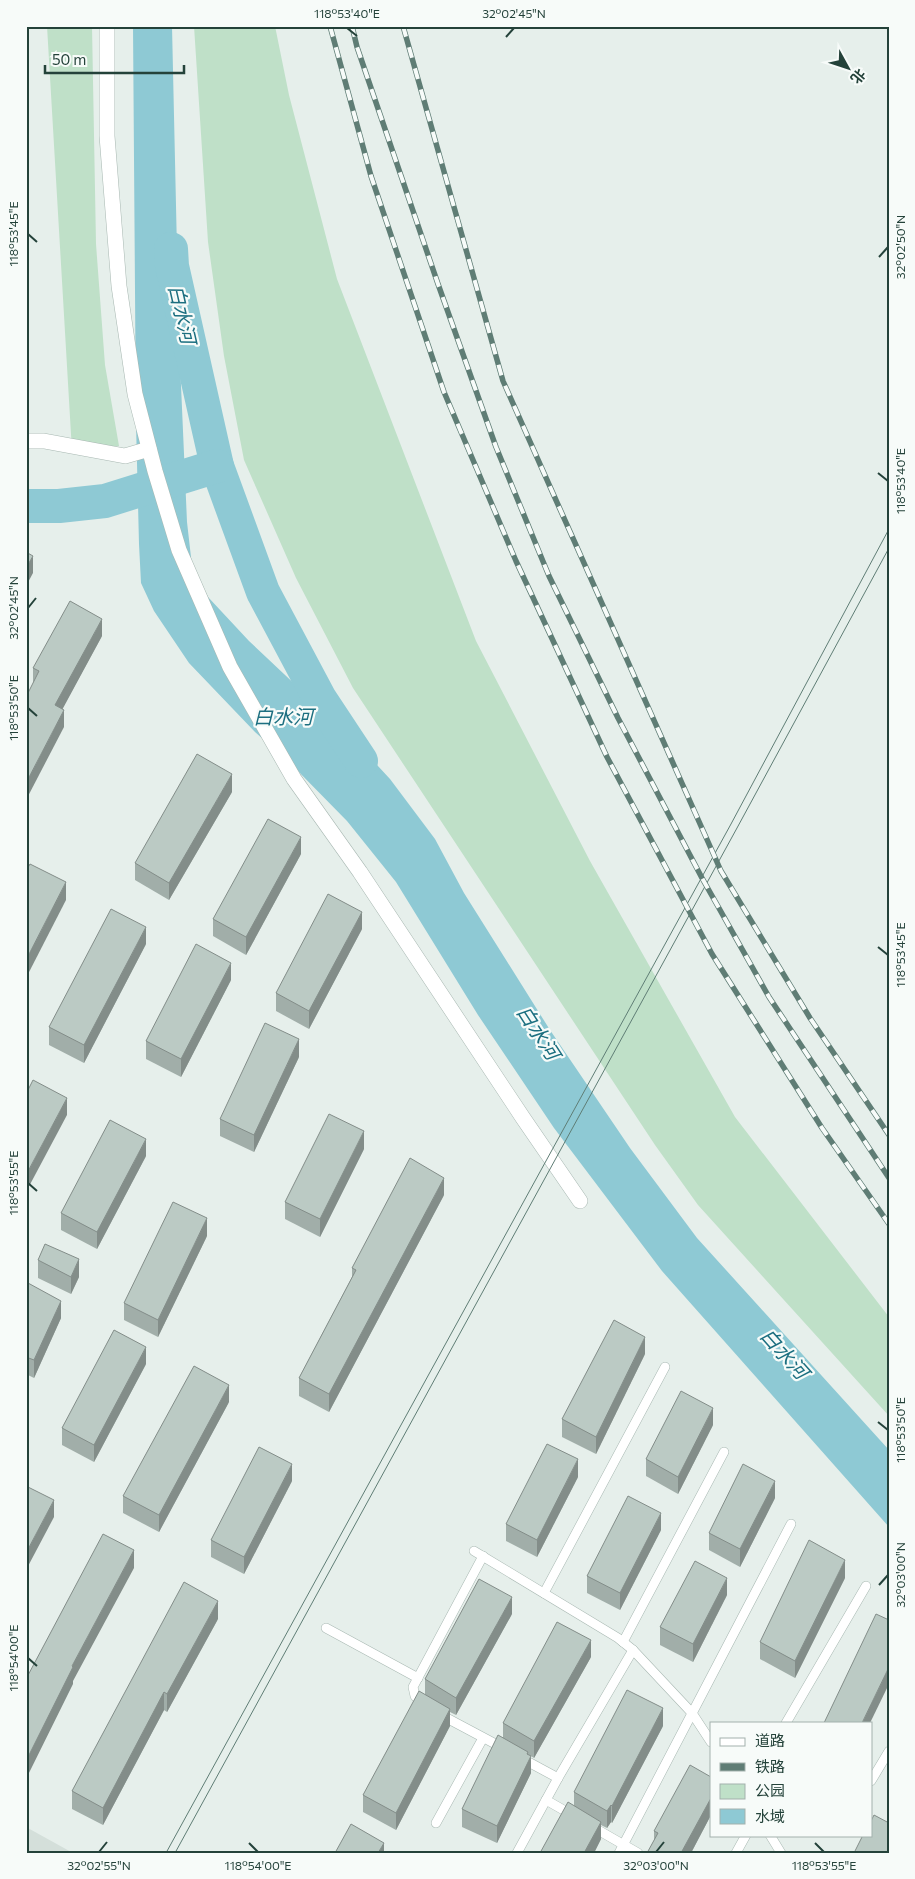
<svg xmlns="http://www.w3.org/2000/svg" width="915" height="1879" font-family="Commissioner,'Noto Sans SC',sans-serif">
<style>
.built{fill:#d4dfda}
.green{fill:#bfe0c8}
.water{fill:#8ec9d4}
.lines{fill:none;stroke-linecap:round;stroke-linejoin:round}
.river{stroke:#8ec9d4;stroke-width:34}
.service-casing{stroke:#a8b8b2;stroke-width:10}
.minor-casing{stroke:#a8b8b2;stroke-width:16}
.service{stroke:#fff;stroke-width:9}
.minor{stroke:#fff;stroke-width:15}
.tram{stroke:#5f7d75;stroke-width:1}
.rail-casing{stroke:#5f7d75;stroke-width:5.5}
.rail{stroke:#f7fbf9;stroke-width:4;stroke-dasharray:11;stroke-linecap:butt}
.wall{fill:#a1aea9}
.shaded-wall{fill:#838d89}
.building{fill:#bbcac4;stroke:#838d89}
.ticks{fill:none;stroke:#24423a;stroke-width:2}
.labels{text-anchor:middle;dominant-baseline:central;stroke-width:4.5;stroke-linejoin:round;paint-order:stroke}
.water-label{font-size:20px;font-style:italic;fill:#1c6f80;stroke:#f7fbf9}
.neatline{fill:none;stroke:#24423a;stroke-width:2}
.ticks-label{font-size:12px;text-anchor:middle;fill:#24423a}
</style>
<rect width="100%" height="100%" fill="#e6efeb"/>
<polygon class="built" points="26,1827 73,1853 26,1853"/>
<g class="green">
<polygon points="47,26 92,26 96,244 105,365 119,446 72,451"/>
<polygon points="194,26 275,26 289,95 337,279 476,641 590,861 735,1117 889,1317 889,1416 698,1205 655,1145 353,688 296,578 244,460 224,356 208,242"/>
</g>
<polygon class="water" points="133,26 172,26 179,340 187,522 192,566 208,597 249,641 353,739 390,779 435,839 464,893 550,1030 630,1148 697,1238 889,1450 889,1527 662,1271 554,1128 478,1015 396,882 347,821 291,764 255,732 189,663 154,611 141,583 139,544 136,423"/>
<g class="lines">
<g class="river">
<polyline points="171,249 172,266 217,466 263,592 320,699 361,761"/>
<polyline points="26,506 59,506 105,501 217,466"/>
</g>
<defs>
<g id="service">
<polyline points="474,1551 618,1638 633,1650 692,1713 711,1742"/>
<polyline points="544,1593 665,1367"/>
<polyline points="326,1628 418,1678"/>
<polyline points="623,1642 724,1452"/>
<polyline points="423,1705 415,1696 413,1687 483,1556"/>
<polyline points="441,1715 503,1748"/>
<polyline points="786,1723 866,1586"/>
<polyline points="521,1758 558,1778"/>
<polyline points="871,1781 889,1751"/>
<polyline points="546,1800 574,1816"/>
<polyline points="436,1823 483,1738"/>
<polyline points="591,1826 638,1853"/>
<polyline points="770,1835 781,1853"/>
<polyline points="517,1853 558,1778 633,1650"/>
<polyline points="619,1853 791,1524"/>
<polyline points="736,1853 746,1835"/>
</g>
<g id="minor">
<polyline points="107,26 107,136 119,286 135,394 155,471 179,550 230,667 294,779 360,872 523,1118 580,1201"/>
<polyline points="26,441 44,441 125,456 149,449"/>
</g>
</defs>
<use href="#service" class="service-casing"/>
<use href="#minor" class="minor-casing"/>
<use href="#service" class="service"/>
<use href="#minor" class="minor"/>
<g class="tram">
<polyline points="166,1853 731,824 889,529"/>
<polyline points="175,1853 737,828 889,548"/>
</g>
<defs>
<g id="rail">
<polyline points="330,26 371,176 444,392 516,561 607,757 712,954 822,1128 889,1224"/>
<polyline points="352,26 357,47 438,284 496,447 549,576 618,718 702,878 769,997 889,1178"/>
<polyline points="403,26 503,381 721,871 810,1018 889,1135"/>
</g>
</defs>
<use href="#rail" class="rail-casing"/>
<use href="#rail" class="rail"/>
</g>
<g class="wall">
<polygon points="102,636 62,709 64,727 33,683 33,668"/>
<polygon points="232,792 169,900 135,880 135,863"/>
<polygon points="301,854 246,955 213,936 213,919"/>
<polygon points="362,929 309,1029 276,1011 276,993"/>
<polygon points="146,944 84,1063 49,1045 49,1027"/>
<polygon points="231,980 181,1077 146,1059 146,1041"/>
<polygon points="299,1057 254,1152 220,1136 220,1119"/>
<polygon points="364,1149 320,1237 285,1219 285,1202"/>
<polygon points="146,1156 97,1249 61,1230 61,1213"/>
<polygon points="444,1195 329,1412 299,1396 299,1378 352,1277 352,1268"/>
<polygon points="207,1236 158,1337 124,1320 124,1303"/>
<polygon points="38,1260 79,1277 71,1294 38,1278"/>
<polygon points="26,1286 61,1318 34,1378 26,1374"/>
<polygon points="645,1354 596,1454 562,1437 562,1419"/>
<polygon points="146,1364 94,1462 62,1445 62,1428"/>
<polygon points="229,1402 159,1532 123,1513 123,1496"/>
<polygon points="713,1425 678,1494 646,1476 646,1459"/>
<polygon points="578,1477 537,1557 506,1541 506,1524"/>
<polygon points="292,1481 244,1574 211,1557 211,1540"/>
<polygon points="775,1498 740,1567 709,1550 709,1533"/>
<polygon points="661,1530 620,1610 587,1593 587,1576"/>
<polygon points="845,1578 795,1678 760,1659 760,1642"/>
<polygon points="727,1595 693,1662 660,1645 660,1627"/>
<polygon points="512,1614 456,1715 450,1712 450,1726 396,1830 363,1812 363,1795 425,1694 425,1679"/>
<polygon points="218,1619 167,1712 164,1710 103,1825 72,1809 72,1791"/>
<polygon points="591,1657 534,1758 531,1756 531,1773 497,1843 462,1827 462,1809 503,1738 503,1723"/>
<polygon points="663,1726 612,1823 611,1822 607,1828 601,1825 601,1839 594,1853 540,1853 574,1806 574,1792"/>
<polygon points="711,1777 711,1815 691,1853 647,1853 654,1841 654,1831"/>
<polygon points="889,1785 889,1805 888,1804 888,1787"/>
</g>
<g class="shaded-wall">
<polygon points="33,556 33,573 26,586 26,568"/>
<polygon points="102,619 102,636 55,723 55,705"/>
<polygon points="64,710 64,727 26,800 26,783"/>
<polygon points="232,774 232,792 169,900 169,883"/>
<polygon points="301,837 301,854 246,955 246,937"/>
<polygon points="66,882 66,900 26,978 26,960"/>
<polygon points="362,912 362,929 309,1029 309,1011"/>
<polygon points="146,927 146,944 84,1063 84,1045"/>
<polygon points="231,963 231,980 181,1077 181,1059"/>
<polygon points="299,1039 299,1057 254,1152 254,1135"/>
<polygon points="67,1098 67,1115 26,1192 26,1175"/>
<polygon points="364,1131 364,1149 320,1237 320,1219"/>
<polygon points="146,1139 146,1156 97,1249 97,1232"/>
<polygon points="444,1178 444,1195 329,1412 329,1394"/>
<polygon points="207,1218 207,1236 158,1337 158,1320"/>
<polygon points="79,1259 79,1277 71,1294 71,1277"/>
<polygon points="61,1301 61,1318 34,1378 34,1360"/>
<polygon points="645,1337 645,1354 596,1454 596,1437"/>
<polygon points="146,1347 146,1364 94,1462 94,1445"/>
<polygon points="229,1385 229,1402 159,1532 159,1515"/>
<polygon points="713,1408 713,1425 678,1494 678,1477"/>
<polygon points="578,1459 578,1477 537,1557 537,1540"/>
<polygon points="292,1464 292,1481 244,1574 244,1557"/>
<polygon points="775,1481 775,1498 740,1567 740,1549"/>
<polygon points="54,1500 54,1517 26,1570 26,1553"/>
<polygon points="661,1513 661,1530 620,1610 620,1593"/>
<polygon points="134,1550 134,1568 73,1681 73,1684 26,1779 26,1761 72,1666"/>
<polygon points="845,1560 845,1578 795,1678 795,1661"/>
<polygon points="727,1578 727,1595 693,1662 693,1644"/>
<polygon points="512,1597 512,1614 456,1715 456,1698"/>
<polygon points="218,1601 218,1619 167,1712 167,1694"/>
<polygon points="591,1640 591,1657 534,1758 534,1741"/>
<polygon points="889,1667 889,1684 870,1723 862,1723"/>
<polygon points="164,1692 164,1710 103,1825 103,1808"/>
<polygon points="663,1708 663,1726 612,1823 612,1806"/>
<polygon points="450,1709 450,1726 396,1830 396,1813"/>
<polygon points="528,1752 528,1762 531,1756 531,1773 497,1843 497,1826"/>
<polygon points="711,1798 711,1815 691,1853 681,1853"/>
<polygon points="611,1805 611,1822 607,1828 607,1811"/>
<polygon points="601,1822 601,1839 594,1853 584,1853"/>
<polygon points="384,1843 384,1853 378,1853"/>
</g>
<g class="building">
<polygon points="26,552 33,556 26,568"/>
<polygon points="70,601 102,619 55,705 64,710 26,783 26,697 39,671 33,668"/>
<polygon points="197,754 232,774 169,883 135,863"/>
<polygon points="268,819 301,837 246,937 213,919"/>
<polygon points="30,864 66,882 26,960 26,871"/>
<polygon points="328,894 362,912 309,1011 276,993"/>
<polygon points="111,909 146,927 84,1045 49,1027"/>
<polygon points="196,944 231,963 181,1059 146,1041"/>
<polygon points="265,1023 299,1039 254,1135 220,1119"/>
<polygon points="33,1080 67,1098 26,1175 26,1094"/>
<polygon points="329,1114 364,1131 320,1219 285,1202"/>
<polygon points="110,1120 146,1139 97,1232 61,1213"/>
<polygon points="410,1158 444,1178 329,1394 299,1378 356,1270 352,1268"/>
<polygon points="173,1202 207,1218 158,1320 124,1303"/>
<polygon points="45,1244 79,1259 71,1277 38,1260"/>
<polygon points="28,1283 61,1301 34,1360 26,1357 26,1286"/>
<polygon points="614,1320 645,1337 596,1437 562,1419"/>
<polygon points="114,1330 146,1347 94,1445 62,1428"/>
<polygon points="194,1366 229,1385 159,1515 123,1496"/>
<polygon points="681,1391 713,1408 678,1477 646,1459"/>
<polygon points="547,1444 578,1459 537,1540 506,1524"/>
<polygon points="259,1447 292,1464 244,1557 211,1540"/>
<polygon points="743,1464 775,1481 740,1549 709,1533"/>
<polygon points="26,1486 54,1500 26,1553"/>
<polygon points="628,1496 661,1513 620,1593 587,1576"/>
<polygon points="103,1534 134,1550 72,1666 73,1667 26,1761 26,1679"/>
<polygon points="809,1540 845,1560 795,1661 760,1642"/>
<polygon points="695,1561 727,1578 693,1644 660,1627"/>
<polygon points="479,1579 512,1597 456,1698 425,1679"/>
<polygon points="184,1582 218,1601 167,1694 164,1692 103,1808 72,1791"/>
<polygon points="876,1614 889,1620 889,1667 862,1723 824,1723"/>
<polygon points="557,1622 591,1640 534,1741 503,1723"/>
<polygon points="627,1690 663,1708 612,1806 611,1805 607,1811 574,1792"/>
<polygon points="419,1691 450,1709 396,1813 363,1795"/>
<polygon points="498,1735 528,1752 527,1754 531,1756 497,1826 462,1809"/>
<polygon points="690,1765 711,1777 711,1798 681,1853 647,1853 658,1833 654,1831"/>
<polygon points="568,1802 601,1822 584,1853 540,1853"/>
<polygon points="874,1815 889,1823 889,1853 854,1853 863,1835 871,1835 871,1821"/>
<polygon points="351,1824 384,1843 378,1853 335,1853"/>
</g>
<path class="ticks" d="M347 28 357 36M506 37 514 28M28 234 37 242M879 257 888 247M878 473 888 481M28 608 36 598M28 708 37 716M878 947 888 955M28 1183 37 1191M878 1422 888 1430M879 1585 888 1575M28 1658 37 1666M249 1843 258 1852M815 1843 824 1852M99 1852 107 1842M656 1852 664 1842"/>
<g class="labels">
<g class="water-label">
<text transform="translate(183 314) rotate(77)">白水河</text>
<text x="283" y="716">白水河</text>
<text transform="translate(539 1032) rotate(57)">白水河</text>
<text transform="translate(785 1353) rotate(48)">白水河</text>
</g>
</g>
<rect width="915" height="1879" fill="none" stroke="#f7fbf9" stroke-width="55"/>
<rect x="710" y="1722" width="162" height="115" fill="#f7fbf9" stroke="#a3b1ad"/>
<rect x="720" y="1738" width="25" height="8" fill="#ffffff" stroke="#a3b1ad"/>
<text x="755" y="1746" font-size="15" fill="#24423a">道路</text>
<rect x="720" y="1763" width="25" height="8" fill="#5f7d75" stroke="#a3b1ad"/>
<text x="755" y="1772" font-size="15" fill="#24423a">铁路</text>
<rect x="720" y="1784" width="25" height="15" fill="#bfe0c8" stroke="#a3b1ad"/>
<text x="755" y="1796" font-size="15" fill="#24423a">公园</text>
<rect x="720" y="1809" width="25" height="15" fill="#8ec9d4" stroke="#a3b1ad"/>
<text x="755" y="1822" font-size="15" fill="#24423a">水域</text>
<g transform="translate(848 68) rotate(130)" stroke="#f7fbf9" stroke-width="4" paint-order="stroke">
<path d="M0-4L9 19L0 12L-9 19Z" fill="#24423a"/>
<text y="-8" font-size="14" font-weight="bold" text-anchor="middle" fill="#24423a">北</text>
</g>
<path d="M45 65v8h139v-8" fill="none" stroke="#24423a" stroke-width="2.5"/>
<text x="52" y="65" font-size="15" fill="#24423a" stroke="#f7fbf9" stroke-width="4" paint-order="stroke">50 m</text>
<rect x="28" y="28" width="860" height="1824" class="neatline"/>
<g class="ticks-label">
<text x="347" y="18">118°53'40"E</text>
<text x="514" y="18">32°02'45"N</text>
<text transform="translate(14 234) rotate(-90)" y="4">118°53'45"E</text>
<text transform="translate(901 247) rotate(-90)" y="4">32°02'50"N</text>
<text transform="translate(901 481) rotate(-90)" y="4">118°53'40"E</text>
<text transform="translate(14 608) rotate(-90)" y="4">32°02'45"N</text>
<text transform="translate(14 708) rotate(-90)" y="4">118°53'50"E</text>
<text transform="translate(901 955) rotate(-90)" y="4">118°53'45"E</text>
<text transform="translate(14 1183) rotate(-90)" y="4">118°53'55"E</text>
<text transform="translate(901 1430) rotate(-90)" y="4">118°53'50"E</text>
<text transform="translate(901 1575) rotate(-90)" y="4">32°03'00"N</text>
<text transform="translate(14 1658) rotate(-90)" y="4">118°54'00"E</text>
<text x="99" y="1870">32°02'55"N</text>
<text x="258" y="1870">118°54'00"E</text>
<text x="656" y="1870">32°03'00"N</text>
<text x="824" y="1870">118°53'55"E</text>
</g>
</svg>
